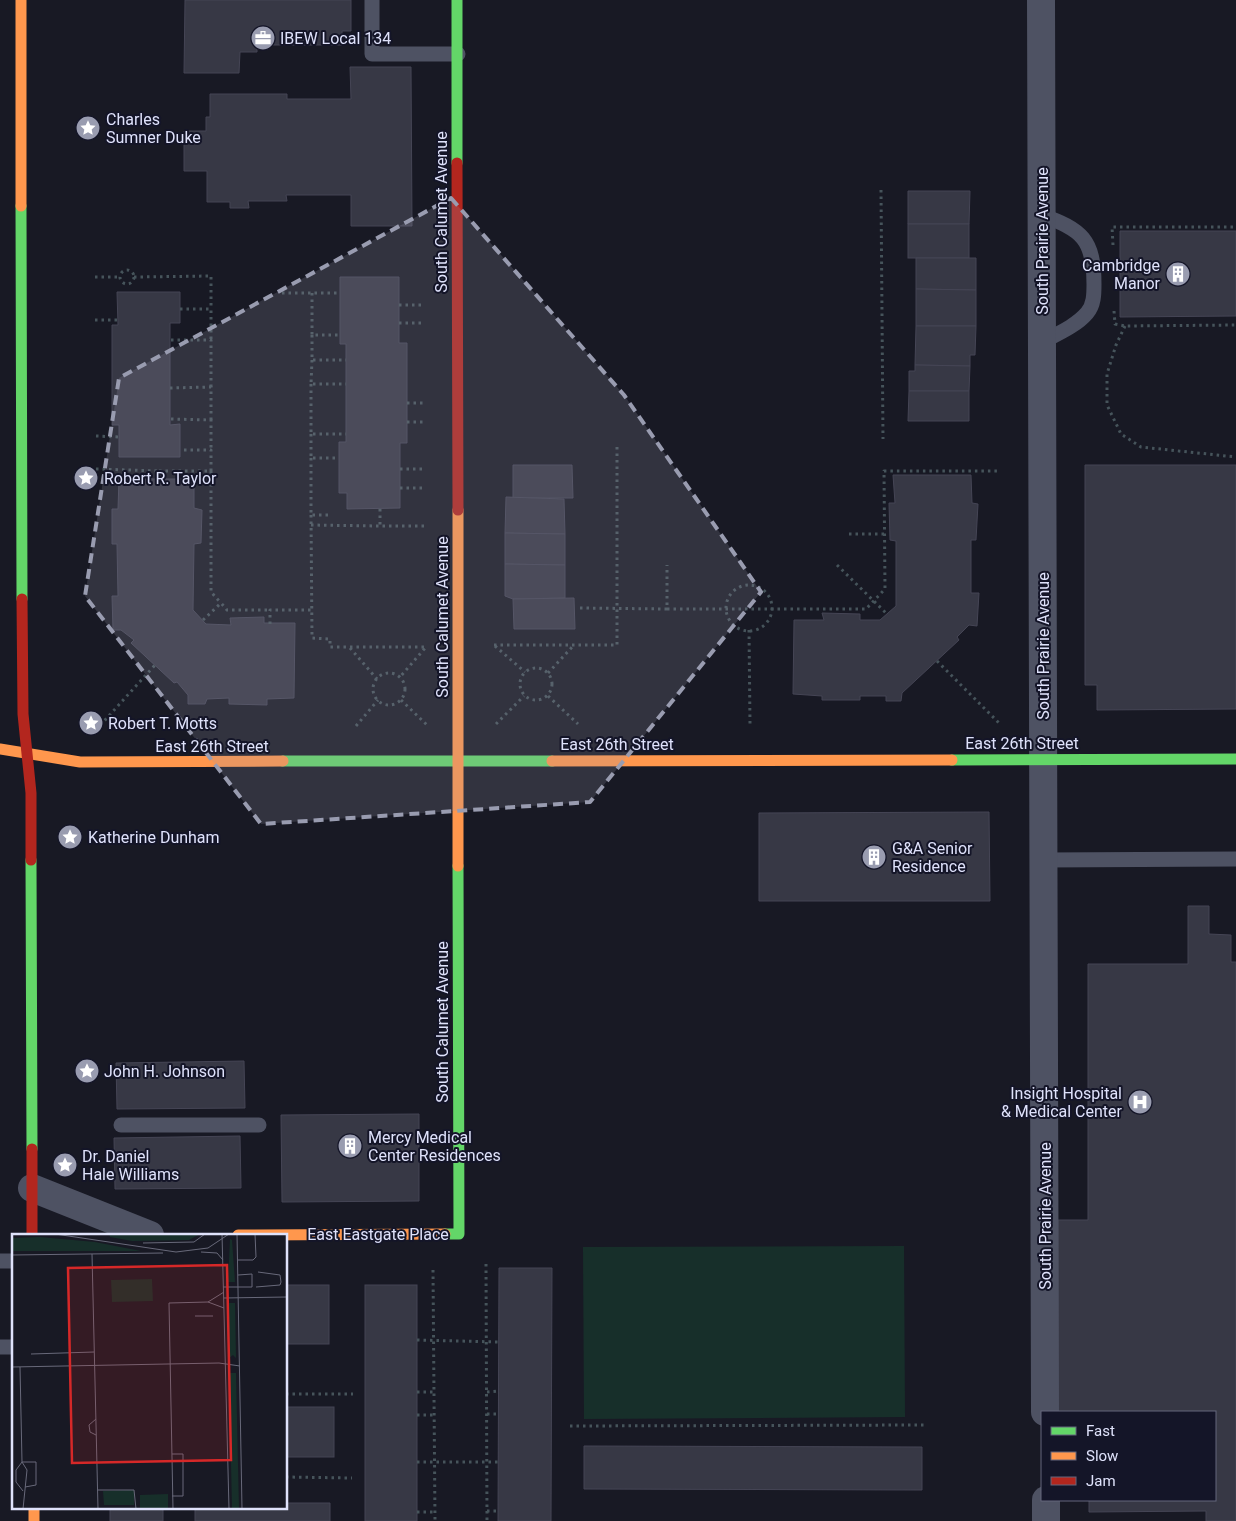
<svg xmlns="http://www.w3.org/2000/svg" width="1236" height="1521" font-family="Roboto,sans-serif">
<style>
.green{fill:#172f2a}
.building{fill:#373845;stroke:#454555}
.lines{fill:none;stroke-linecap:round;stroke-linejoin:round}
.path{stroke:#46545b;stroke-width:3;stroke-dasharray:2.5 4;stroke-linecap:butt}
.lane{stroke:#4e5263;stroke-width:15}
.street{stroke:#4e5263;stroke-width:28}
.fast{stroke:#63d668;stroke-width:11}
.slow{stroke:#ff974d;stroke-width:11}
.jam{stroke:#b3261e;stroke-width:11}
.marked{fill:#999cb0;fill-opacity:0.2;stroke:#999cb0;stroke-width:4;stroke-dasharray:10 6;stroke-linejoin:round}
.labels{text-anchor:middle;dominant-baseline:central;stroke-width:4;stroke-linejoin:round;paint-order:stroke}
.poi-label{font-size:16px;fill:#dfe2fb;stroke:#141528;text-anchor:start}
.street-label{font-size:16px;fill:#dfe2fb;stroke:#141528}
.inset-road{fill:none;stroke:#68697a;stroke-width:1}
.view{fill:#d62828;fill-opacity:0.15;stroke:#d62828;stroke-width:2.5}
.inset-edge{fill:none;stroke:#dfe2fb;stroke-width:2.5}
</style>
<rect width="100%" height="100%" fill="#181924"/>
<polygon class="green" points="904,1246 905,1417 584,1419 583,1247"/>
<g class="building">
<polygon points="185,0 351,0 351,31 342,31 342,45 257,45 257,52 240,52 239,73 184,73"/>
<polygon points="350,67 411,67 412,226 351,226 351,195 286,195 287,201 248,201 249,208 230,208 230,202 207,202 207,171 184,171 184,131 206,131 206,117 210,117 210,94 287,94 287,99 351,99"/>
<polygon points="908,191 970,191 969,224 908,224"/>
<rect x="908" y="224" width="61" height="34"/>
<polygon points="1120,231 1236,231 1236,316 1120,317"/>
<polygon points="916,258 976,258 976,290 916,289"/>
<polygon points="340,277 399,277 399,343 407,343 407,443 400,443 400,508 347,509 347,493 339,493 339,442 346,442 346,344 340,344"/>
<polygon points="916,289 976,290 976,326 916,326"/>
<polygon points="117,292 180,292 180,323 170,323 170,425 180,424 180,457 119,457 119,425 112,425 112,325 118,325"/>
<polygon points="916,326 976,326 975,355 970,355 970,366 915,365"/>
<polygon points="915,365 970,366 969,391 909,391 909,371 915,371"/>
<polygon points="909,391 969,391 969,421 908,421"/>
<polygon points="513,465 572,465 573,498 513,498"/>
<polygon points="1085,465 1236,465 1236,709 1097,710 1097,685 1085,685"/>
<polygon points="893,475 971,475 972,503 978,504 976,540 971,540 971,593 979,593 977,626 969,625 957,637 959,640 902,693 901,701 886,701 886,696 860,696 860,700 822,700 822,696 793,694 794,620 824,620 822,613 860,614 860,620 880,620 896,606 896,541 890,540 889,503 895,503"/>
<polygon points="119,479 194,479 194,508 202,510 201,543 194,544 193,610 206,624 231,625 230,618 264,617 264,623 295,623 294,698 267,699 267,705 229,704 229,698 207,699 205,704 188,704 188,695 177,682 174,683 131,643 134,640 121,630 113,630 112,596 118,596 117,544 112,544 112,509 118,509"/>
<polygon points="506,497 564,499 565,534 505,533"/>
<polygon points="505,533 565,534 565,565 505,564"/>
<polygon points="505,564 565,565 565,598 513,599 505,596"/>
<polygon points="574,598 575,629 514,629 513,599"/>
<polygon points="989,812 990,901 759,901 759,813"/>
<polygon points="1188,906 1209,906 1209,934 1231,935 1231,962 1236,962 1236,1521 1206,1521 1206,1511 1089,1512 1089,1500 1215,1500 1215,1412 1058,1412 1058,1220 1088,1220 1088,964 1188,964"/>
<polygon points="244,1061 245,1108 117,1109 116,1063"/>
<polygon points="419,1114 419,1201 282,1202 281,1115"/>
<polygon points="240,1136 241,1188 115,1189 114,1138"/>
<polygon points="499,1268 552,1268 551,1521 498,1521"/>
<rect x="286" y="1285" width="43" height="59"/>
<rect x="365" y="1285" width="52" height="236"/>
<rect x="286" y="1407" width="48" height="50"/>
<polygon points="584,1446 922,1447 922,1490 584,1489"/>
<polygon points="286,1503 330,1503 330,1521 195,1521 195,1507 286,1507"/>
<rect x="110" y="1507" width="53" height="14"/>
</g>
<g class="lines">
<g class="path">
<polyline points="881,190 883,439"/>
<polyline points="1113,245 1112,227 1236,227"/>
<circle cx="127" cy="277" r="7"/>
<polyline points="95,277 119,277"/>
<polyline points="134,277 211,276 211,309"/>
<polyline points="282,293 340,293"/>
<polyline points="312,293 312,335 340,335"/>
<polyline points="399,305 425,305"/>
<polyline points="180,309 211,309 211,340"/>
<polyline points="1114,311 1115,324 1125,326 1236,325"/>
<polyline points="95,320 118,320"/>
<polyline points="399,323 425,323"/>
<polyline points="1125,326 1116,345 1107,374 1107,405 1121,434 1141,447 1236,457"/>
<polyline points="312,335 312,360 346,360"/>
<polyline points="171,340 211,340 211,387"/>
<polyline points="312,360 311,384 346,384"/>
<polyline points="311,384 311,434 346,434"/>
<polyline points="170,388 211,387 211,420"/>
<polyline points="407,403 426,403"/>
<polyline points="171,419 211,420 211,450"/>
<polyline points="407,422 426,422"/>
<polyline points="311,434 311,458 339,458"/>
<polyline points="96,436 119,437"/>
<polyline points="311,458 311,515 332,515"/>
<polyline points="96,469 159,471 159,479"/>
<polyline points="400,469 426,469"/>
<polyline points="159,471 211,471 211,450 180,450"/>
<polyline points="211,471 211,592 221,603"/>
<polyline points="400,488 426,488"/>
<polyline points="380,509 380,526 426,526"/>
<polyline points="311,515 312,638 330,639 330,647 426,647 400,677"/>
<polyline points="311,525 380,526"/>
<polyline points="849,534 885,534"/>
<polyline points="837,565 887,614"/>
<circle cx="749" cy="608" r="23"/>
<polyline points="580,608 667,609 667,565"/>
<polyline points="667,609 866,609 885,589 884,471 999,471"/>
<polyline points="203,620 221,603 227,610 270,610"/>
<polyline points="270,624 270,610 311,610"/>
<polyline points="749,630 750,724"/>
<polyline points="494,645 617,645 617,446"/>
<polyline points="495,646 525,672"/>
<polyline points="350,648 377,679"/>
<polyline points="937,661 1000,724"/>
<circle cx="536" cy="684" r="16"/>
<circle cx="389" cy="689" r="16"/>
<polyline points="548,673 574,645"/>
<polyline points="548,696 578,724"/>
<polyline points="401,700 427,725"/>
<polyline points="496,724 524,696"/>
<polyline points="356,726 378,700"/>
<polyline points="96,730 155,665"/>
<polyline points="486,1264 487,1521"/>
<polyline points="433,1270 435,1521"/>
<polyline points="417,1340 499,1342"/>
<polyline points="417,1392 434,1392"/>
<polyline points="487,1392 498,1391"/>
<polyline points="286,1394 353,1394"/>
<polyline points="487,1414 498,1414"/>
<polyline points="417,1415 434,1415"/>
<polyline points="570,1426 926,1425"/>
<polyline points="417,1462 498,1462"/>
<polyline points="286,1477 352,1478"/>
<polyline points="487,1511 498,1511"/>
<polyline points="417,1512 435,1512"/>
</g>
<g class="lane">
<polyline points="372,0 372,54 458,54"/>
<path d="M1041 215C1082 229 1094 240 1094 284 1094 294 1094 305 1087 313 1076 326 1057 334 1042 342"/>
<polyline points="1044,860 1236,859"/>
<polyline points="121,1125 259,1125"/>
<polyline points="0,1261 14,1261"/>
<polyline points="0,1347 14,1347"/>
</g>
<g class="street">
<polyline points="1041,0 1045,1412"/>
<polyline points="32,1188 150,1235"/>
<polyline points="1046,1500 1046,1521"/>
</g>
<g class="fast">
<polyline points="457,0 457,163"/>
<polyline points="21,206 22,599"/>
<polyline points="952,760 1236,759"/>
<polyline points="283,761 552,761"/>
<polyline points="31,860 32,1149"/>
<polyline points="445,1234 459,1234 458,866"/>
</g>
<g class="slow">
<polyline points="21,0 21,206"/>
<polyline points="458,510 458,866"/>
<polyline points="0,749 80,762 283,761"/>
<polyline points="552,761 952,760"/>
<polyline points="238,1235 445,1234"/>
<polyline points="34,1507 34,1521"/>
</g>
<g class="jam">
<polyline points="457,163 458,510"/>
<polyline points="22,599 23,714 31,793 31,860"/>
<polyline points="32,1149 32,1235"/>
</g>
</g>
<path class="marked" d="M451 198 624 395 761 592 590 802 261 824 85 596 119 378Z"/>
<defs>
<symbol id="office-disc" viewBox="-11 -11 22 22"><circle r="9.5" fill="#999cb0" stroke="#141528"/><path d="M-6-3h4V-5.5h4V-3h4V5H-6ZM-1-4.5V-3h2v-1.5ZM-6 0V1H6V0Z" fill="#fff"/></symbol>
<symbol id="sight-disc" viewBox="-11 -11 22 22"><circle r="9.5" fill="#999cb0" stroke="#141528"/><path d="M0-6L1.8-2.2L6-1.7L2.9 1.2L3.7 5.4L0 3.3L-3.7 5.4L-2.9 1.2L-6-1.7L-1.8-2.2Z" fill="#fff"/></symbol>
<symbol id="building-disc" viewBox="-11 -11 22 22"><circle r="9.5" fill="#999cb0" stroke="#141528"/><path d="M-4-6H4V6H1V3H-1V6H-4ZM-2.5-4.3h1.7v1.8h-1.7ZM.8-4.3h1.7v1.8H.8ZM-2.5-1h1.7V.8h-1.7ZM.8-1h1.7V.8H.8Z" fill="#fff"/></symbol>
<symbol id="hospital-disc" viewBox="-11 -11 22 22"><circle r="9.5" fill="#999cb0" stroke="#141528"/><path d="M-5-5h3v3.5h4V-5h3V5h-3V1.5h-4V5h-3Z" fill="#fff"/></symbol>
</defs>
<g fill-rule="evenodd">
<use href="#office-disc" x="249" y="24" width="28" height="28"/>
<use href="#sight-disc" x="74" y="114" width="28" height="28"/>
<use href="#building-disc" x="1164" y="260" width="28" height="28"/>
<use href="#sight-disc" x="72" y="464" width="28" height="28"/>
<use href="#sight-disc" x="77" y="709" width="28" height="28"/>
<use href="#sight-disc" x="56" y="823" width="28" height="28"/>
<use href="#building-disc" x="860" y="843" width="28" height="28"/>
<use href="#sight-disc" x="73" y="1057" width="28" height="28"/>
<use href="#hospital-disc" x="1126" y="1088" width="28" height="28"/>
<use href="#building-disc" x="336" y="1132" width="28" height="28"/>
<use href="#sight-disc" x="51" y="1151" width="28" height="28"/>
</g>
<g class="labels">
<g class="poi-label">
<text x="280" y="38">IBEW Local 134</text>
<text x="106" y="119">Charles<tspan x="106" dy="18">Sumner Duke</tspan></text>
<text x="1160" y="265" text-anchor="end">Cambridge<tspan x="1160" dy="18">Manor</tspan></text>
<text x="104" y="478">Robert R. Taylor</text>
<text x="108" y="723">Robert T. Motts</text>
<text x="88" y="837">Katherine Dunham</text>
<text x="892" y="848">G&amp;A Senior<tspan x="892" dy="18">Residence</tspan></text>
<text x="104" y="1071">John H. Johnson</text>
<text x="1122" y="1093" text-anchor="end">Insight Hospital<tspan x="1122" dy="18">&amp; Medical Center</tspan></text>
<text x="368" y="1137">Mercy Medical<tspan x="368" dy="18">Center Residences</tspan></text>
<text x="82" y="1156">Dr. Daniel<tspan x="82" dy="18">Hale Williams</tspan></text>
</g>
<g class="street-label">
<text transform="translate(441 212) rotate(-90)">South Calumet Avenue</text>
<text transform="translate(1042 241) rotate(-90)">South Prairie Avenue</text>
<text transform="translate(442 617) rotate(-90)">South Calumet Avenue</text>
<text transform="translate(1043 646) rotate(-90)">South Prairie Avenue</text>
<text x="1022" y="743">East 26th Street</text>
<text x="617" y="744">East 26th Street</text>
<text x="212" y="746">East 26th Street</text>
<text transform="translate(442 1022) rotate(-90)">South Calumet Avenue</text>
<text transform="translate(1045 1216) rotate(-90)">South Prairie Avenue</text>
<text x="378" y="1234">East Eastgate Place</text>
</g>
</g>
<g transform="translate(12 1234)">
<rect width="275" height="275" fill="#181924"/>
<path d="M97 0H188L177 6 120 7 98 3ZM28 3 83 8 129 17H0V4ZM218 5 220 6 223 48H216ZM140 45 141 67 100 68 99 46ZM216 69H223L224 124 221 121 217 124ZM217 139H224L227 275H220ZM122 256V271H92L91 257ZM156 260V275H128V261Z" fill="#172f2a"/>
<path class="inset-road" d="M43 0 164 18M210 0 217 275M225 0 230 275M131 9 182 8 193 0M164 18 196 14 217 0M189 18 205 19 211 26M80 20 86 275M0 21 151 19M226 26H241L244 23 243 0M211 53H240V40L226 41M244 53 268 51 269 48 268 41 246 38M212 64 275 63M196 68 212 58M183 82H201M19 120 82 118M0 133 207 129 228 132M8 133 10 228 15 236 11 275M84 185 77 191 78 198 84 201M160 220H171V262H160M10 228H24V251L13 253M10 228 4 236V248L11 257M85 256H122L124 275M161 275 157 69 196 68 212 74"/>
<path class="view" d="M215 31 219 226 60 229 56 34Z"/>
<rect width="275" height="275" class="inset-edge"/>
</g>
<rect x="1041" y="1411" width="175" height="90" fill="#141528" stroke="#65677c"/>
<rect x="1051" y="1427" width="25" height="8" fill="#63d668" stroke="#65677c"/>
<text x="1086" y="1436" font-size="15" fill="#dfe2fb">Fast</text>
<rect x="1051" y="1452" width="25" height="8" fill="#ff974d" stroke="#65677c"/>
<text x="1086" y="1461" font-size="15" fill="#dfe2fb">Slow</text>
<rect x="1051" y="1477" width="25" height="8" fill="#b3261e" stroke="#65677c"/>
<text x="1086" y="1486" font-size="15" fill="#dfe2fb">Jam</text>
</svg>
